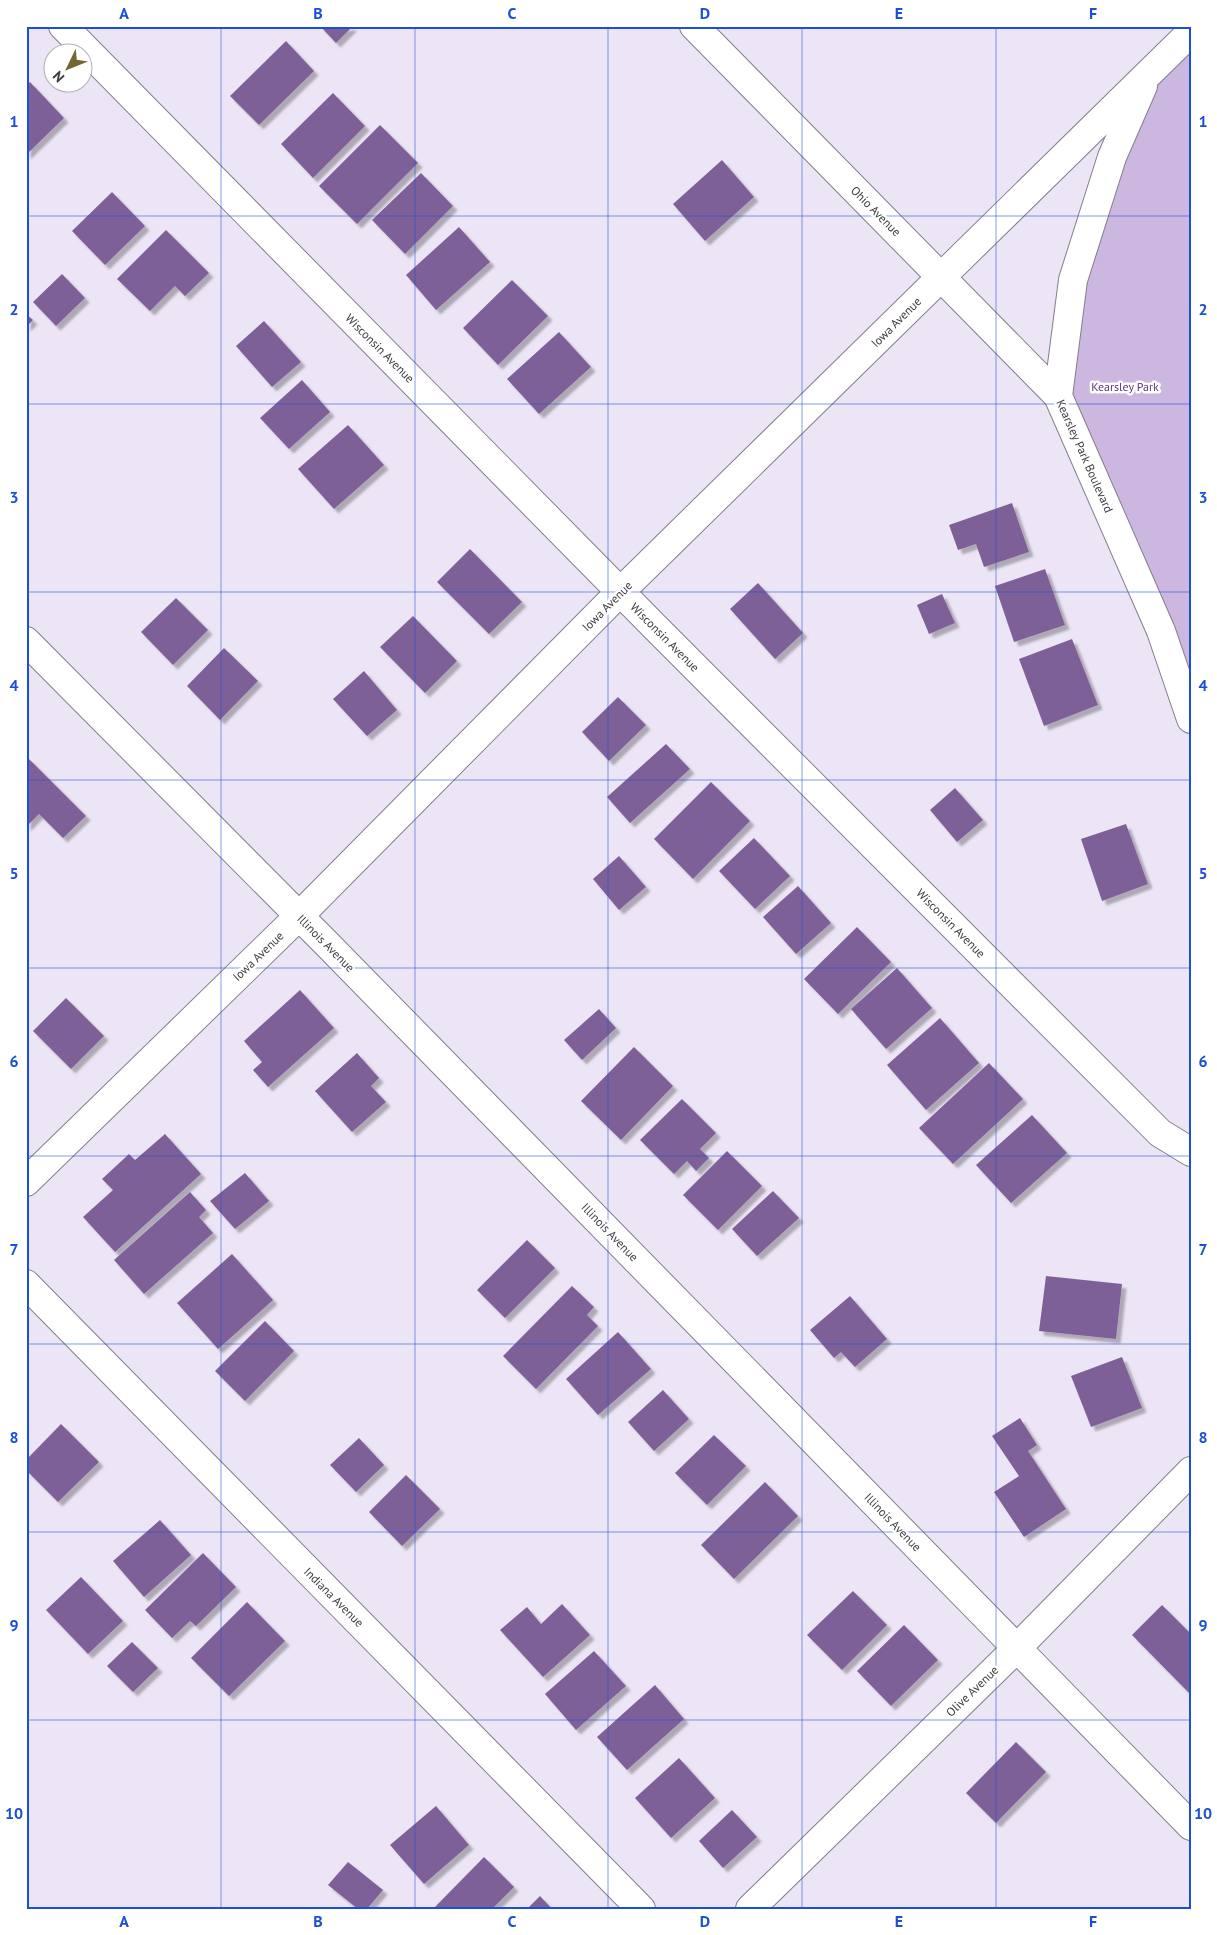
<svg xmlns="http://www.w3.org/2000/svg" width="1217" height="1935" font-family="'PT Sans',sans-serif">
<style>
.green{fill:#cbb7e0}
.building{fill:#7e6199;filter:url(#shadow)}
.lines{fill:none;stroke-linecap:round;stroke-linejoin:round}
.minor-casing{stroke:#857e8c;stroke-width:30}
.minor{stroke:#fff;stroke-width:28}
.grid{fill:none;stroke:#1d4ed8;stroke-width:1;stroke-opacity:0.55}
.labels{text-anchor:middle;dominant-baseline:central;stroke-width:5;stroke-linejoin:round;paint-order:stroke}
.street-label{font-size:12px;fill:#3e3b41;stroke:#fff}
.park-label{font-size:12px;fill:#603780;stroke:#fff}
.neatline{fill:none;stroke:#1d4ed8;stroke-width:2}
.grid-label{font-size:16px;text-anchor:middle;font-weight:bold;fill:#1d4ed8}
</style>
<defs>
<filter id="shadow"><feDropShadow dx="4.5" dy="4.5" stdDeviation="1" flood-color="#0004"/></filter>
</defs>
<rect width="100%" height="100%" fill="#ece5f5"/>
<polygon class="green" points="1191,32 1191,719 1058,396 1073,280 1149,73"/>
<g class="building">
<polygon points="320,26 353,26 336,43"/>
<polygon points="286,41 314,71 259,125 230,96"/>
<polygon points="30,82 64,118 26,155 26,86"/>
<polygon points="333,93 365,126 313,178 281,144"/>
<polygon points="380,125 418,163 357,224 319,186"/>
<polygon points="722,160 754,197 705,241 673,204"/>
<polygon points="421,173 453,206 405,254 372,220"/>
<polygon points="112,192 145,226 105,265 72,231"/>
<polygon points="459,227 490,262 436,310 406,275"/>
<polygon points="166,230 209,273 185,296 175,286 150,311 117,279"/>
<polygon points="62,274 85,298 56,326 33,302"/>
<polygon points="512,280 548,316 498,365 463,328"/>
<polygon points="26,314 33,320 26,327"/>
<polygon points="264,321 301,362 272,387 236,346"/>
<polygon points="559,332 591,367 539,414 507,379"/>
<polygon points="302,380 330,412 289,449 260,418"/>
<polygon points="348,425 384,465 334,509 298,469"/>
<polygon points="1012,503 1029,552 984,567 976,544 958,550 949,525"/>
<polygon points="470,549 522,602 489,634 437,582"/>
<polygon points="1045,569 1065,625 1014,642 995,586"/>
<polygon points="758,583 803,633 775,659 730,609"/>
<polygon points="942,594 955,623 929,634 917,605"/>
<polygon points="176,598 208,630 173,665 141,632"/>
<polygon points="413,616 457,661 425,693 380,647"/>
<polygon points="1072,639 1098,705 1044,726 1019,659"/>
<polygon points="224,648 258,681 220,720 187,686"/>
<polygon points="364,671 397,710 367,736 333,699"/>
<polygon points="618,697 646,725 609,761 582,732"/>
<polygon points="666,744 690,769 630,823 607,797"/>
<polygon points="28,758 86,816 63,838 39,814 26,827 26,759"/>
<polygon points="711,782 750,821 693,879 654,839"/>
<polygon points="955,788 983,820 957,842 930,810"/>
<polygon points="1126,824 1148,884 1102,901 1081,839"/>
<polygon points="754,838 790,876 755,909 719,871"/>
<polygon points="619,856 646,887 619,910 593,879"/>
<polygon points="798,886 831,923 796,954 763,917"/>
<polygon points="857,927 891,962 838,1014 804,979"/>
<polygon points="897,968 932,1008 886,1049 851,1009"/>
<polygon points="300,990 334,1028 268,1087 253,1070 262,1062 244,1041"/>
<polygon points="66,998 104,1036 71,1069 33,1031"/>
<polygon points="599,1009 616,1028 582,1060 564,1040"/>
<polygon points="940,1018 979,1063 926,1110 887,1065"/>
<polygon points="634,1047 673,1086 621,1140 581,1101"/>
<polygon points="357,1053 379,1078 371,1086 386,1102 352,1132 315,1091"/>
<polygon points="989,1063 1023,1099 953,1164 919,1128"/>
<polygon points="682,1099 716,1133 700,1149 709,1158 696,1171 687,1161 674,1174 640,1140"/>
<polygon points="1032,1115 1067,1153 1011,1203 976,1165"/>
<polygon points="165,1134 201,1174 115,1252 83,1217 113,1190 102,1179 129,1154 135,1160"/>
<polygon points="727,1151 762,1186 718,1230 683,1195"/>
<polygon points="245,1173 269,1201 235,1229 210,1201"/>
<polygon points="773,1191 799,1218 757,1256 732,1229"/>
<polygon points="190,1192 206,1210 199,1217 213,1233 144,1294 114,1260"/>
<polygon points="527,1240 555,1268 505,1318 477,1290"/>
<polygon points="232,1254 273,1300 218,1349 177,1303"/>
<polygon points="1046,1276 1122,1284 1116,1339 1039,1331"/>
<polygon points="572,1286 594,1307 587,1315 598,1326 536,1389 503,1356"/>
<polygon points="850,1296 887,1339 855,1367 841,1352 834,1358 810,1330"/>
<polygon points="265,1321 294,1351 245,1401 215,1371"/>
<polygon points="618,1332 651,1369 598,1415 566,1379"/>
<polygon points="1122,1357 1142,1408 1091,1427 1071,1376"/>
<polygon points="663,1390 689,1419 654,1451 628,1422"/>
<polygon points="1020,1418 1037,1445 1028,1451 1066,1509 1024,1537 994,1492 1019,1476 992,1436"/>
<polygon points="61,1424 99,1462 58,1502 26,1470 26,1460"/>
<polygon points="714,1435 746,1466 707,1505 675,1473"/>
<polygon points="359,1438 384,1465 356,1492 330,1465"/>
<polygon points="406,1475 440,1509 402,1546 369,1512"/>
<polygon points="765,1482 798,1516 734,1579 701,1545"/>
<polygon points="160,1520 191,1555 144,1597 113,1561"/>
<polygon points="203,1553 236,1587 196,1626 190,1621 172,1638 145,1610"/>
<polygon points="81,1577 123,1621 88,1654 46,1610"/>
<polygon points="853,1591 887,1625 842,1670 807,1635"/>
<polygon points="247,1602 285,1641 229,1696 191,1658"/>
<polygon points="562,1604 590,1635 543,1677 500,1630 527,1607 541,1624"/>
<polygon points="1162,1605 1191,1634 1191,1695 1132,1635"/>
<polygon points="904,1625 938,1660 891,1706 857,1671"/>
<polygon points="132,1642 158,1668 133,1692 107,1666"/>
<polygon points="594,1651 626,1686 576,1730 545,1694"/>
<polygon points="655,1685 684,1719 627,1770 597,1737"/>
<polygon points="1016,1742 1046,1772 996,1823 966,1793"/>
<polygon points="679,1758 715,1798 671,1838 635,1798"/>
<polygon points="436,1806 469,1845 424,1884 390,1845"/>
<polygon points="732,1810 757,1837 723,1868 699,1841"/>
<polygon points="484,1857 514,1887 492,1909 433,1909"/>
<polygon points="348,1862 383,1890 367,1909 358,1909 328,1885"/>
<polygon points="540,1896 552,1909 527,1909"/>
</g>
<g class="lines">
<defs>
<g id="minor">
<polyline points="63,26 653,625 1160,1133 1191,1152"/>
<polyline points="694,26 1058,396"/>
<polyline points="1143,86 1112,157 1073,280 1058,396 1161,631 1191,719"/>
<polyline points="26,641 328,945 1191,1826"/>
<polyline points="26,1182 299,916 620,592 1191,32"/>
<polyline points="26,1284 641,1909"/>
<polyline points="750,1909 1017,1648 1191,1471"/>
</g>
</defs>
<use href="#minor" class="minor-casing"/>
<use href="#minor" class="minor"/>
</g>
<path class="grid" d="M221 26V1909M415 26V1909M608 26V1909M802 26V1909M996 26V1909M26 216H1191M26 404H1191M26 592H1191M26 780H1191M26 968H1191M26 1156H1191M26 1344H1191M26 1532H1191M26 1720H1191"/>
<g class="labels">
<g class="street-label">
<text transform="translate(876 211) rotate(45)">Ohio Avenue</text>
<text transform="translate(896 322) rotate(-45)">Iowa Avenue</text>
<text transform="translate(380 348) rotate(45)">Wisconsin Avenue</text>
<text transform="translate(1085 456) rotate(66)">Kearsley Park Boulevard</text>
<text transform="translate(607 606) rotate(-45)">Iowa Avenue</text>
<text transform="translate(665 637) rotate(45)">Wisconsin Avenue</text>
<text transform="translate(951 923) rotate(45)">Wisconsin Avenue</text>
<text transform="translate(326 943) rotate(45)">Illinois Avenue</text>
<text transform="translate(258 956) rotate(-44)">Iowa Avenue</text>
<text transform="translate(610 1232) rotate(46)">Illinois Avenue</text>
<text transform="translate(893 1522) rotate(46)">Illinois Avenue</text>
<text transform="translate(334 1597) rotate(45)">Indiana Avenue</text>
<text transform="translate(972 1691) rotate(-44)">Olive Avenue</text>
</g>
<g class="park-label">
<text x="1125" y="386">Kearsley Park</text>
</g>
</g>
<rect width="1217" height="1935" fill="none" stroke="#ffffff" stroke-width="55"/>
<g transform="translate(68 68) rotate(227)"><circle r="24" fill="#ffffff" stroke="#b2b1b3"/>
<path d="M0-4L9 19L0 12L-9 19Z" fill="#736835"/>
<text y="-8" font-size="14" font-weight="bold" text-anchor="middle" fill="#3e3b41">N</text>
</g>
<rect x="28" y="28" width="1162" height="1880" class="neatline"/>
<g class="grid-label">
<text x="124" y="19">A</text>
<text x="318" y="19">B</text>
<text x="512" y="19">C</text>
<text x="705" y="19">D</text>
<text x="899" y="19">E</text>
<text x="1093" y="19">F</text>
<text x="14" y="127">1</text>
<text x="1203" y="127">1</text>
<text x="14" y="315">2</text>
<text x="1203" y="315">2</text>
<text x="14" y="503">3</text>
<text x="1203" y="503">3</text>
<text x="14" y="691">4</text>
<text x="1203" y="691">4</text>
<text x="14" y="879">5</text>
<text x="1203" y="879">5</text>
<text x="14" y="1067">6</text>
<text x="1203" y="1067">6</text>
<text x="14" y="1255">7</text>
<text x="1203" y="1255">7</text>
<text x="14" y="1443">8</text>
<text x="1203" y="1443">8</text>
<text x="14" y="1631">9</text>
<text x="1203" y="1631">9</text>
<text x="14" y="1819">10</text>
<text x="1203" y="1819">10</text>
<text x="124" y="1927">A</text>
<text x="318" y="1927">B</text>
<text x="512" y="1927">C</text>
<text x="705" y="1927">D</text>
<text x="899" y="1927">E</text>
<text x="1093" y="1927">F</text>
</g>
</svg>
